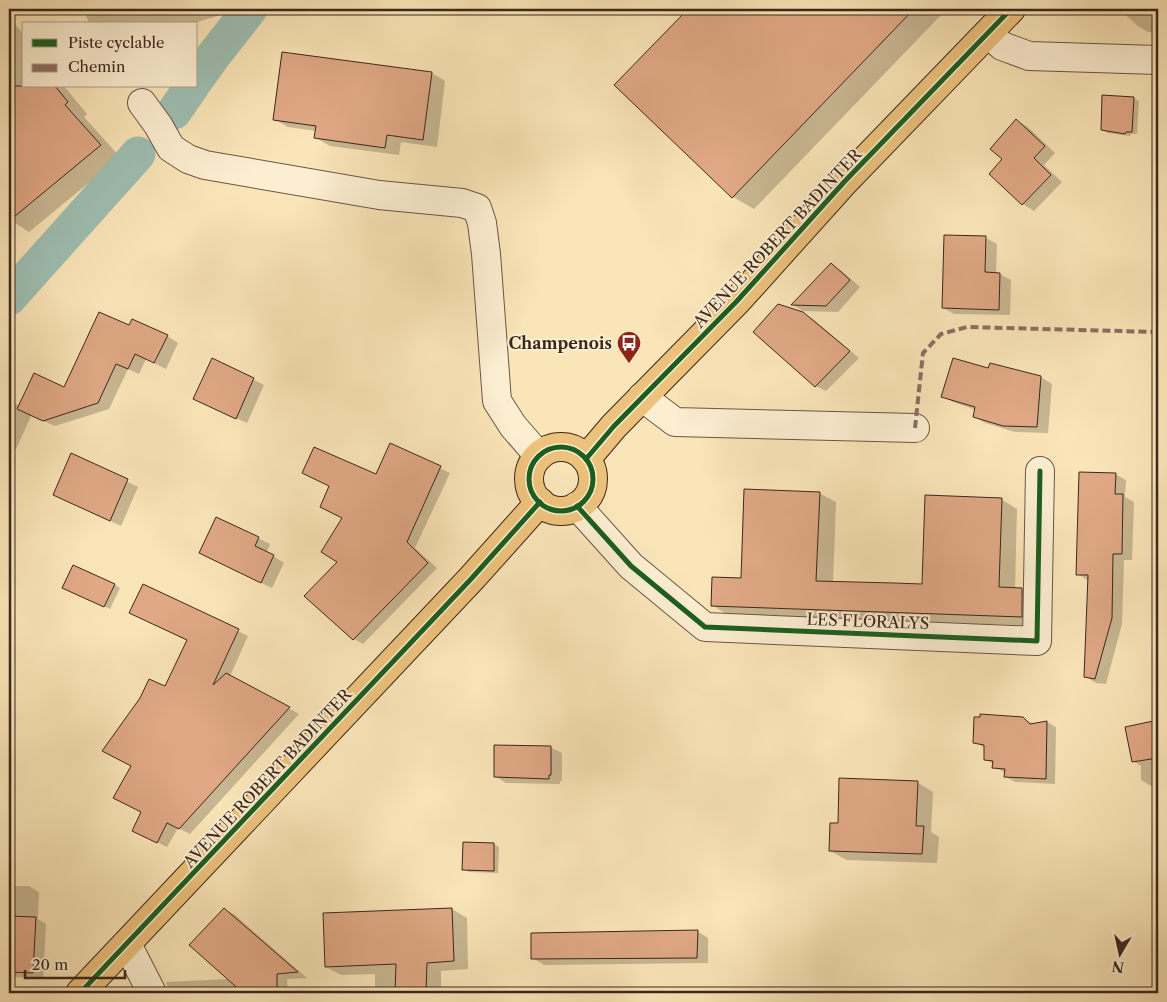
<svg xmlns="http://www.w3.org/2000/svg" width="1167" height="1002" font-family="'Libre Caslon Text',serif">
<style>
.shadow{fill:#0003}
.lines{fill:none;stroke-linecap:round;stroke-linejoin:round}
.canal{stroke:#9ebfb3;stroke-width:35}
.building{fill:#e0a885;stroke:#3b271d}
.street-casing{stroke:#6b5644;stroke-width:30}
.primary-casing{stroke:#3b271d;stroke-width:30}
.street{stroke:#fceed1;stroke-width:28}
.primary{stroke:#edc27c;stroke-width:28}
.quiet{stroke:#8d6e63;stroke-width:4;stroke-dasharray:8 4;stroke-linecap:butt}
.cycleway-casing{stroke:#fceed1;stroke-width:8}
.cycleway{stroke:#1b5e20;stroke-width:5}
.labels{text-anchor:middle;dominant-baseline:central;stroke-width:4;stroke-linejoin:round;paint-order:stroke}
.street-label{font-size:16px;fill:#3b271d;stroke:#fceed1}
.poi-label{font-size:16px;font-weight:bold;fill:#3b271d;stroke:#fceed1;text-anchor:end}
</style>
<rect width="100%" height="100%" fill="#fae5b8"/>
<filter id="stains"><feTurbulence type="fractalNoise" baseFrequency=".004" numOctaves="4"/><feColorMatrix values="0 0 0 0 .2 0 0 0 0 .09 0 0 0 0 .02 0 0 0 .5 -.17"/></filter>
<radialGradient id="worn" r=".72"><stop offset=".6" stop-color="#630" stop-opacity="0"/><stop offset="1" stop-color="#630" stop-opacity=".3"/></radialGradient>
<g class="shadow">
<polygon points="84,9 229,9 230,12 191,24 89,24"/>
<polygon points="689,9 941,9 944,12 754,209 733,197 616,85"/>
<polygon points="1119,9 1158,9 1158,32 1148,32 1138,26"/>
<polygon points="9,17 24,35 24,86 64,86 87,114 84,117 120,157 29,232 9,219"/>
<polygon points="432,73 445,81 437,147 401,142 399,155 330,146 316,138 316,131 288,127 274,119"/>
<polygon points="1133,98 1139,101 1137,134 1131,134 1130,136 1108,133 1102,130"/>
<polygon points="1017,121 1028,127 1055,153 1044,165 1062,182 1034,211 1023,204 1004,159"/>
<polygon points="986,238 997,244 996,274 1000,274 1011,280 1010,315 954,314 943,308"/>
<polygon points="831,264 842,271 860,287 838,312 803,311 793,305"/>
<polygon points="802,313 813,319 859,358 826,391 816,386"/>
<polygon points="129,327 167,336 178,343 166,369 146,359 139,374 128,369 109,409 55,426 31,416 16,449 9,446 9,400 20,406 64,389"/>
<polygon points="213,360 264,385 247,423 205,404"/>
<polygon points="988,370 1041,377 1052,384 1048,433 1015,432 985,423 975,417 976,410 953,402 942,396"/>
<polygon points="391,445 450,473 415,548 437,568 363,644 354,639 339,562"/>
<polygon points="72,455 138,487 121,526 65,500"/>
<polygon points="1115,474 1126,480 1125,497 1134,502 1132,560 1124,560 1122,624 1106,684 1096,683 1086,677 1089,581 1078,574"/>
<polygon points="819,493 836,502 833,582 923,586 1001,499 1017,509 1015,589 1022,589 1038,598 1038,626 728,615 712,605 742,579"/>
<polygon points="217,518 270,544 267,552 284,563 272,588 201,553"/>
<polygon points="115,585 120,588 110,609 69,590"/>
<polygon points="144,586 248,636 230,676 299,714 190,834 178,828 167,847 144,836 143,812 133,766 188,641 131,613"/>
<polygon points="1023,718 1034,725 1047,722 1056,727 1055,784 1015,782 1006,777 1006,773 994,767 994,764 985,759 985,748 975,742"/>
<polygon points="1158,721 1158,785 1151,786 1141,780 1141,766 1133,761 1126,728"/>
<polygon points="550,747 562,753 562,781 560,781 560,784 506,783 495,776"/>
<polygon points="9,779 13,782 12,817 9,817"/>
<polygon points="918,783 933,792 931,832 939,837 937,863 846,860 831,851"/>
<polygon points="494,844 499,847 498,873 469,872 464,869"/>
<polygon points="9,886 29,886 39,892 38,919 46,924 43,978 9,977"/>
<polygon points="224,909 235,915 307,978 287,979 288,993 170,993 166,982 229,979"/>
<polygon points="452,909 467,918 468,969 441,971 441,993 375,993 375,974 341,975 326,967"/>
<polygon points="697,931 708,938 708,963 544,965 533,958"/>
</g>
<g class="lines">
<g class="canal">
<polyline points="196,80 214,55 250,9"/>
<polyline points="174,112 192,86"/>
<polyline points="9,298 138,154"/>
</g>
</g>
<g class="building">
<polygon points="688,9 914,9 732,198 614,85"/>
<polygon points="282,52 432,72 423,140 387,135 385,148 314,138 316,126 273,120"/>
<polygon points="9,86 55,86 68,102 65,105 101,145 9,221"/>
<polygon points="1102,95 1134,97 1132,132 1126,132 1125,134 1101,130"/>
<polygon points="1016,119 1045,146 1034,158 1051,175 1022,205 989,174 1002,159 990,149"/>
<polygon points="944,235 986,236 985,272 1000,273 999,310 942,308"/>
<polygon points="831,263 850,280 826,306 791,305"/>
<polygon points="778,304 803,312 850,351 815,387 753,332"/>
<polygon points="99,312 129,325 132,319 168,335 154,363 135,354 128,369 116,364 98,403 43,421 17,409 34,373 64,387"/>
<polygon points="212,358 254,378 236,419 193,399"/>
<polygon points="953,358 988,368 990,363 1041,376 1037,427 1003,426 973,417 975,407 941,397"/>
<polygon points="390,443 441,466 407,542 428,563 353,640 304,596 337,562 321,552 342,518 320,507 329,486 302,473 314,447 376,474"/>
<polygon points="71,453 128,479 110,521 53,495"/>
<polygon points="1079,472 1116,473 1115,494 1123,494 1122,554 1113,554 1112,618 1095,679 1084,677 1088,575 1076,575"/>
<polygon points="744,489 820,492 816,581 894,583 922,584 925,495 1002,498 999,587 1022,588 1022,617 711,606 712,577 741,578"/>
<polygon points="216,517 259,537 255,546 274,555 261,583 199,553"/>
<polygon points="73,565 115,584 104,607 62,588"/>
<polygon points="143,584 239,629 213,685 226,673 290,707 179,829 167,823 157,843 132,831 141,812 113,798 131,766 102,751 140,698 149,679 165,686 187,640 129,613"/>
<polygon points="980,714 1023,717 1030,724 1047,721 1046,779 1004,777 1005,769 992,768 993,761 984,760 984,745 973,743 974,717 980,717"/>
<polygon points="1158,720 1158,758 1132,762 1125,727"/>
<polygon points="494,745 551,746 551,775 549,775 549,779 494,777"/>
<polygon points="839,778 918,781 916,826 924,826 922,854 829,851 830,823 838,823"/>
<polygon points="463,842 494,843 494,871 462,870"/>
<polygon points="224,908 298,972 277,974 277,993 243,993 189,945"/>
<polygon points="452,908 454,961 427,963 426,993 395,993 396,964 325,967 323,913"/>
<polygon points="9,916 36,917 33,973 9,972"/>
<polygon points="698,930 697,958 531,959 531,933"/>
</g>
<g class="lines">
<defs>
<g id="street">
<polyline points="989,34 1002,46 1029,56 1158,60"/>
<polyline points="142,103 158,125 171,148 188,159 205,165 379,195 462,203 477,208 482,223 486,254 497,401 513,426 539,456"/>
<polyline points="642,397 675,422 915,428"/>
<polyline points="577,506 631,566 705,627 1037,641 1040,471"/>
<polyline points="127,944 152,993"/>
</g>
<g id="primary">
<circle cx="561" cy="479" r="32"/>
<polyline points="586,459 614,426 737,301 845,181 1011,9"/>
<polyline points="80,993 471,579 540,502"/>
</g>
</defs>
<use href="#street" class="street-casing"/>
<use href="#primary" class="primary-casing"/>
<use href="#street" class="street"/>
<use href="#primary" class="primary"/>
<polyline class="quiet" points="915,428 923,353 941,334 967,327 1158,332"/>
<defs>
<g id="cycleway">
<circle cx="561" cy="479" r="32"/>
<polyline points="586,459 614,426 737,301 845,181 1011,9"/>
<polyline points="577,506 631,566 705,627 1037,641 1040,471"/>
<polyline points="80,993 471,579 540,502"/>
</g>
</defs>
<use href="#cycleway" class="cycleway-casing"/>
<use href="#cycleway" class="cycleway"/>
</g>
<defs>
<symbol id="bus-pin" viewBox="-11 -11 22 30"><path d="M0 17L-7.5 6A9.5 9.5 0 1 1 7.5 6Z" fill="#8f2418" stroke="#fceed1"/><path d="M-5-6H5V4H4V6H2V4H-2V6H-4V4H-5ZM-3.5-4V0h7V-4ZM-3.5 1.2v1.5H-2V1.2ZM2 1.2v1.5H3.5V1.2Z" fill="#fff"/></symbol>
</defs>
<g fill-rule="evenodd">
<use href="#bus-pin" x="615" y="329" width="28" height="38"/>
</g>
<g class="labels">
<g class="street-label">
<text transform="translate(777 238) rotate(-47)">AVENUE ROBERT BADINTER</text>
<text transform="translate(868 621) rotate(2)">LES FLORALYS</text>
<text transform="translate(267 778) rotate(-47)">AVENUE ROBERT BADINTER</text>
</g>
<g class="poi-label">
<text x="612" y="343">Champenois</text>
</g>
</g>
<rect width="1167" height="1002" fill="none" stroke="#fae5b8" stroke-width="30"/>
<rect x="10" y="10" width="1147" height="982" fill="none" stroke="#3b271d" stroke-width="2.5"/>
<rect x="15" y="15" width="1137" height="972" fill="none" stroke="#3b271d"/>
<rect x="22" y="22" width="175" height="65" fill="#fceed1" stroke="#af9e89"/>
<rect x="32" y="39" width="25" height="8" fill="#1b5e20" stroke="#af9e89"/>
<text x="68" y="48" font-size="15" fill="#3b271d">Piste cyclable</text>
<rect x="32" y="64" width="25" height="8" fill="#8d6e63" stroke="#af9e89"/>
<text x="68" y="72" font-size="15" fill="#3b271d">Chemin</text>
<g transform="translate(1120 954) rotate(189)" stroke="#fceed1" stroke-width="4" paint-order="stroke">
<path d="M0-4L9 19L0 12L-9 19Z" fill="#3b271d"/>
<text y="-8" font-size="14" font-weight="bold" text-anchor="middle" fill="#3b271d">N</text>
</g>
<path d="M25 970v8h100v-8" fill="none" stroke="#3b271d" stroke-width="2.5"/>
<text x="32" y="970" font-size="15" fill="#3b271d" stroke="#fceed1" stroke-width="4" paint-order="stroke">20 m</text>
<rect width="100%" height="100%" filter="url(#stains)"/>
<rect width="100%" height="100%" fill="url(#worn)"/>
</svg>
